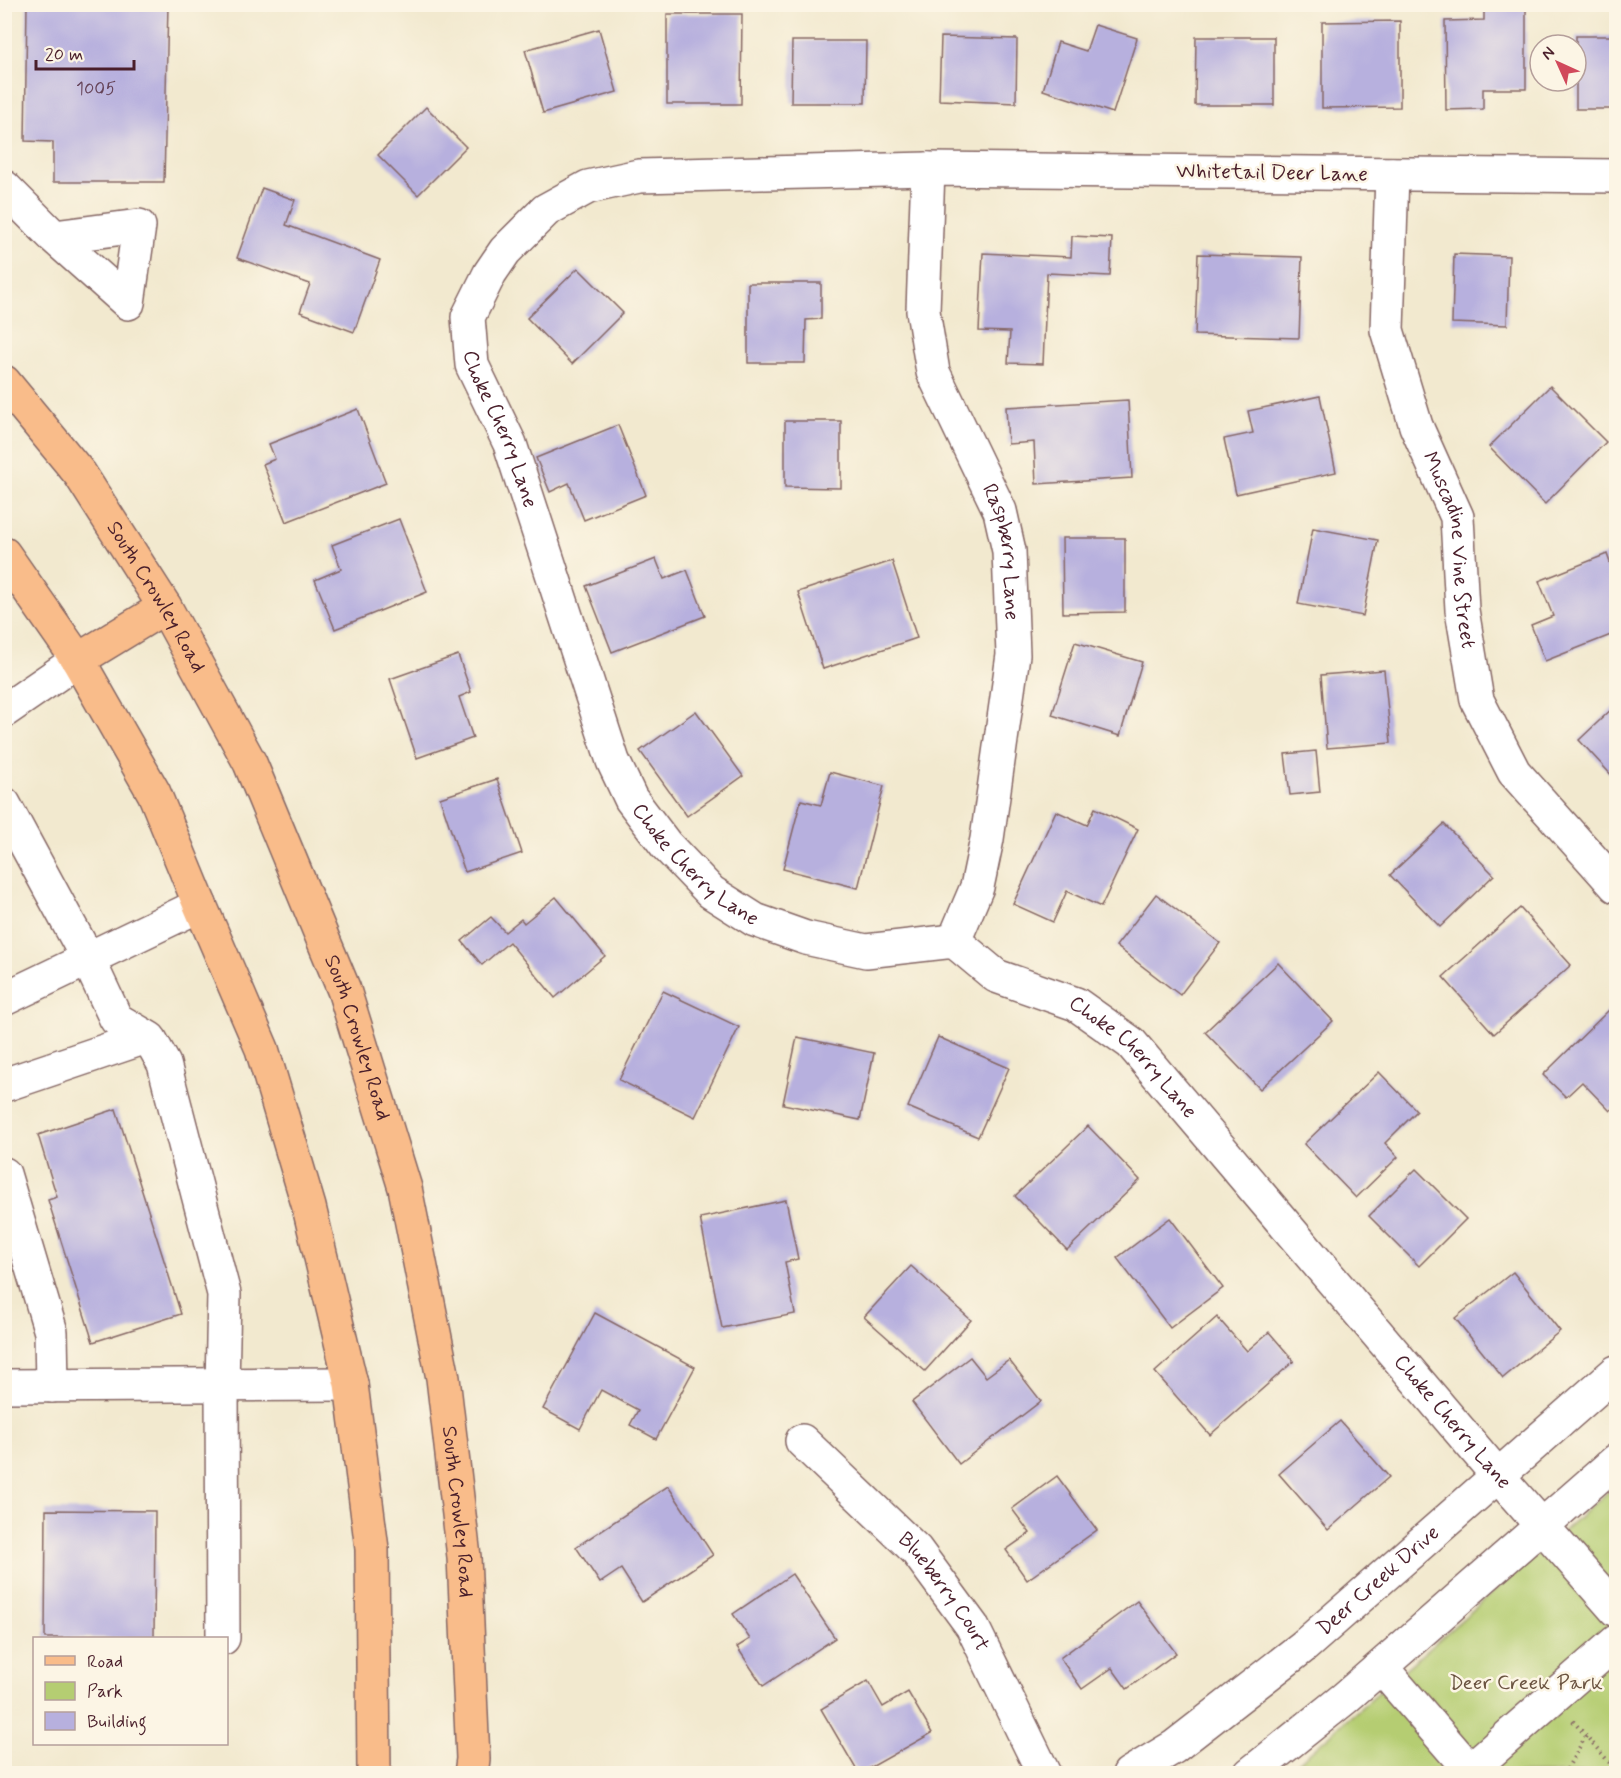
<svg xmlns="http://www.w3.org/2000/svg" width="1621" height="1778" font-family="Mynerve,sans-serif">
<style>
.green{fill:#b5cd72;stroke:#80764e;stroke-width:1.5}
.building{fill:#b7b0de}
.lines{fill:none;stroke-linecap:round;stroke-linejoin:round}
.minor-casing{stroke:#856664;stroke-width:36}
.major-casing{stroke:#856664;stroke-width:36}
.path{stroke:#856664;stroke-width:4;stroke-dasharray:1.5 4.5;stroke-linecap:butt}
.minor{stroke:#fff;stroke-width:33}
.major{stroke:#f9bc8a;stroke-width:33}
.labels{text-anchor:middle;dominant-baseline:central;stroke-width:5;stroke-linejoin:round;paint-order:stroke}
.number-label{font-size:18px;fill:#654358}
.street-label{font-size:21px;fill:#4a1f2b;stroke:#fcf5e5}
.park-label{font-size:21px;fill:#6a5340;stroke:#fcf5e5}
</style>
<rect width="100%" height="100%" fill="#fcf5e5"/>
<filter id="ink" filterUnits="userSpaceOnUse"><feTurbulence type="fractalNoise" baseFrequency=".0167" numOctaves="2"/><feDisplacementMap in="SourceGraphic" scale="12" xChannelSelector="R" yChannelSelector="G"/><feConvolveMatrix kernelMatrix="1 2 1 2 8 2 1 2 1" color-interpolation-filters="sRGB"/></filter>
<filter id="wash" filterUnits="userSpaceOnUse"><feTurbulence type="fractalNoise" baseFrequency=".008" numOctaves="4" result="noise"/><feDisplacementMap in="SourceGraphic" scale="24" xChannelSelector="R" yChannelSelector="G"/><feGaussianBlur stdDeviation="1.35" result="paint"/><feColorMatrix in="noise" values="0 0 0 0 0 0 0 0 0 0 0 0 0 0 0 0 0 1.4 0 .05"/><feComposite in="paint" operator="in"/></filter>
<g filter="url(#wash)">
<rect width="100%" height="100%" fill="#f2e9cf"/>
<polygon class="green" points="1616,1485 1616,1773 1283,1774 1294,1766"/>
<g id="blocks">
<g class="building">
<polygon points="27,4 168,4 164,182 53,182 53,142 25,141"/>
<polygon points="1484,4 1526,4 1526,89 1483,89 1483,109 1446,110 1445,21 1484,20"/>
<polygon points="667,14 742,14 741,104 667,104"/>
<polygon points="1400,21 1400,107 1322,108 1322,22"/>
<polygon points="1095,25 1137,38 1113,113 1043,90 1058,42 1086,51"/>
<polygon points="599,29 617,92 543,113 525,50"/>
<rect x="1576" y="36" width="40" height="73"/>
<polygon points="941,37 1017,39 1016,103 939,100"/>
<polygon points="1196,37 1274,37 1274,105 1195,105"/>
<polygon points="792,41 866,41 865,103 791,103"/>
<polygon points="426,107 466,147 418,195 378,155"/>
<polygon points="262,188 295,200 286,225 380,260 354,332 300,312 310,284 237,258"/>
<polygon points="1072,236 1112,238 1110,276 1047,273 1043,364 1008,363 1010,332 979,331 983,253 1071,257"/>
<polygon points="1198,254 1302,257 1299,338 1195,335"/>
<polygon points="1454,254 1509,256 1507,325 1452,323"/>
<polygon points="578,268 623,313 572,364 527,318"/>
<polygon points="748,283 821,283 821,319 806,320 805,363 748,363"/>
<polygon points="1550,386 1606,442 1545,504 1489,447"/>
<polygon points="1320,396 1336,472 1236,494 1224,439 1253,433 1248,411"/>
<polygon points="1128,400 1132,478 1036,484 1034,442 1008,444 1006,407"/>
<polygon points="358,409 386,483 286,522 263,464 275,459 269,444"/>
<polygon points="785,421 841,421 841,488 785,487"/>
<polygon points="618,425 646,495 584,520 569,483 550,492 536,458"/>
<polygon points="399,519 427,592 335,629 315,580 341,569 332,545"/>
<polygon points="1313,528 1378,540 1363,616 1298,604"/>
<polygon points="1062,538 1125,538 1125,612 1063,613"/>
<polygon points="1607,554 1616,580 1616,633 1545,661 1531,625 1553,616 1539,581"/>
<polygon points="656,559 664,579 687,570 705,616 612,652 586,586"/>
<polygon points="892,561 917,638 823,669 798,592"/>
<polygon points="1075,642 1142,662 1120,736 1052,715"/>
<polygon points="458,655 471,692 459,697 473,738 417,758 390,679"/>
<polygon points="1384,670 1391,743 1327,748 1321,675"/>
<polygon points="1616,705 1616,780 1579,740"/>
<polygon points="696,711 743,776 687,816 640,751"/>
<polygon points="1316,751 1320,792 1290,795 1285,754"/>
<polygon points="830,772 884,786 858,888 783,869 801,800 821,805"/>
<polygon points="497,779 522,853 465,872 440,798"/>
<polygon points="1095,808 1138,829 1101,907 1067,891 1053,922 1013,904 1056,811 1087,825"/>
<polygon points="1444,824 1494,875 1440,927 1390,875"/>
<polygon points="1156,894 1220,943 1180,995 1116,946"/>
<polygon points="556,897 605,956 555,998 509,942 482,965 462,941 491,917 505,932 521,919 524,923"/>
<polygon points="1520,908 1571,965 1494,1034 1443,977"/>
<polygon points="1278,963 1333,1021 1260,1089 1205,1032"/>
<polygon points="663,991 739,1027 695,1117 619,1080"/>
<polygon points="1611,1008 1616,1014 1616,1105 1610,1111 1582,1082 1566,1097 1543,1075"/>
<polygon points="797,1037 874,1053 860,1120 783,1104"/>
<polygon points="938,1037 1009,1068 978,1137 908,1107"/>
<polygon points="1379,1072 1417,1111 1385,1143 1398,1157 1356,1198 1304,1144"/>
<polygon points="116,1109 181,1314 93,1342 48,1200 57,1197 38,1135"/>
<polygon points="1088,1126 1140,1180 1067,1250 1015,1196"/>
<polygon points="1416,1169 1466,1219 1419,1266 1369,1216"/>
<polygon points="786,1200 798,1259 785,1262 795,1314 722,1328 700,1218"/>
<polygon points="1170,1218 1223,1288 1170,1328 1117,1258"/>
<polygon points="911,1266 971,1320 925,1371 864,1317"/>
<polygon points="1513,1272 1560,1331 1503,1378 1455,1318"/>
<polygon points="595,1313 695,1367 656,1439 630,1425 638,1410 601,1390 580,1429 543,1409"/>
<polygon points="1217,1317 1247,1351 1269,1332 1294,1361 1210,1435 1155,1372"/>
<polygon points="970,1357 986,1377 1009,1360 1041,1401 959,1464 912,1402"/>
<polygon points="1340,1421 1389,1477 1328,1530 1279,1474"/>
<polygon points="1057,1476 1097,1530 1027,1580 1006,1550 1030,1533 1012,1509"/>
<polygon points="668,1486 713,1555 642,1602 621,1569 600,1583 576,1547"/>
<polygon points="46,1510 155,1511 154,1638 45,1638"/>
<polygon points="792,1574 835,1638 763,1686 737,1647 750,1639 733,1614"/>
<polygon points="1137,1601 1176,1653 1127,1689 1112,1668 1082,1689 1060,1658"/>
<polygon points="868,1681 883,1707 908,1692 932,1733 859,1774 821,1709"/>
</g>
</g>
</g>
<g filter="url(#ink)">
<use href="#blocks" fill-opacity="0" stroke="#856664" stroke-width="1.5"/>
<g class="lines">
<defs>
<g id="minor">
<path id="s1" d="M928 169 923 311 933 372 1000 511 1009 551 1013 655 987 839 977 887 954 941"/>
<path id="s2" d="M1392 174 1387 330 1416 426 1457 517 1462 610 1477 700 1514 772 1616 886"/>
<path id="s3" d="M1616 176 928 169 639 176 588 187 546 210 505 251 490 273 468 317 472 365 510 444 613 761 631 799 666 845 711 892 755 920 806 938 866 951 954 941 996 976 1076 1004 1131 1043 1499 1477 1616 1610"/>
<polyline points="4,187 54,237 128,303 139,226 54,237"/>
<polyline points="4,711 78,660"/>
<polyline points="4,804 88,959 116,1019 150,1039 164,1064 224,1294 222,1385 223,1638"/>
<polyline points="4,999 200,905"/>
<polyline points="4,1085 146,1037"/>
<polyline points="4,1174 51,1332 52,1386"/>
<polyline points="4,1386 351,1384"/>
<path id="s4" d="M802 1441 916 1550 972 1626 1044 1774"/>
<polyline points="1381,1667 1470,1770 1616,1642"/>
<path id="s5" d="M1129 1774 1174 1747 1304 1646 1616 1372"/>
<polyline points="1250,1774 1345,1698 1616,1461"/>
</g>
<g id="major">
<path id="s6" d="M4 382 80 474 165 607 250 763 344 990 405 1188 443 1378 464 1557 473 1759 471 1774"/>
<polyline points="4,554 78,660 154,793 200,905 262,1049 309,1207 351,1384 372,1549 374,1774"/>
<polyline points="78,660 165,607"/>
</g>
</defs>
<use href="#minor" class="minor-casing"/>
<use href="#major" class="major-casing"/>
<g class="path">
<polyline points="1573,1721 1616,1770"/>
<polyline points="1564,1774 1586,1736"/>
</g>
<use href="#minor" class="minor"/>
<use href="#major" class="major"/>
</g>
</g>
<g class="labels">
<g class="number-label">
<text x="96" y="89">1005</text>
</g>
<g class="street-label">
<text transform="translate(1272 173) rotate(1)">Whitetail Deer Lane</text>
<text stroke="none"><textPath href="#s3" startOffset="1329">Choke Cherry Lane</textPath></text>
<text stroke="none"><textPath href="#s2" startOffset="387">Muscadine Vine Street</textPath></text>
<text stroke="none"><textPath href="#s1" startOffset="399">Raspberry Lane</textPath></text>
<text stroke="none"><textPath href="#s6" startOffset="264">South Crowley Road</textPath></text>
<text stroke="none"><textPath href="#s3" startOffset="1815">Choke Cherry Lane</textPath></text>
<text stroke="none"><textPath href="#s6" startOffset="750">South Crowley Road</textPath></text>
<text stroke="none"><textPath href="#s3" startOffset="2319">Choke Cherry Lane</textPath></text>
<text stroke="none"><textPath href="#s3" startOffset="2805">Choke Cherry Lane</textPath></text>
<text stroke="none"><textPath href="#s6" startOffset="1236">South Crowley Road</textPath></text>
<text stroke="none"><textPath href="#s5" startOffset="316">Deer Creek Drive</textPath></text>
<text stroke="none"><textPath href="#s4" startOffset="208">Blueberry Court</textPath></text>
</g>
<g class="park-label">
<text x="1526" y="1683">Deer Creek Park</text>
</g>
</g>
<rect width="1621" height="1778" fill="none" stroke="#fcf5e5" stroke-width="24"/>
<rect x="33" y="1637" width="195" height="108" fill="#fcf5e5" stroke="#b59f9b" stroke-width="1.5"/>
<rect x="45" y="1656" width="30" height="9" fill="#f9bc8a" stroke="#b59f9b" stroke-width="1.5"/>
<text x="87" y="1667" font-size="18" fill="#4a1f2b">Road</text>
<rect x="45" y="1682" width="30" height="18" fill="#b5cd72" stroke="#b59f9b" stroke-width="1.5"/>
<text x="87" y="1697" font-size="18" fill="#4a1f2b">Park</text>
<rect x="45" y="1712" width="30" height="18" fill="#b7b0de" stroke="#b59f9b" stroke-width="1.5"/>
<text x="87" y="1727" font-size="18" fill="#4a1f2b">Building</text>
<g transform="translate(1558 63) rotate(315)"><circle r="28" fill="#fcf5e5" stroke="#b59f9b" stroke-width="1.5"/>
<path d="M0-4.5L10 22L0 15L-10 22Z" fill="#d1495b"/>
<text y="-9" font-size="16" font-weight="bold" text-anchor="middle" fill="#4a1f2b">N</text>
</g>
<path d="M36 60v9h98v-9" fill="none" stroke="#4a1f2b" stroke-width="3"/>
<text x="45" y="60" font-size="18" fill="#4a1f2b" stroke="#fcf5e5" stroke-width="4.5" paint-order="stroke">20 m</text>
</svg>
